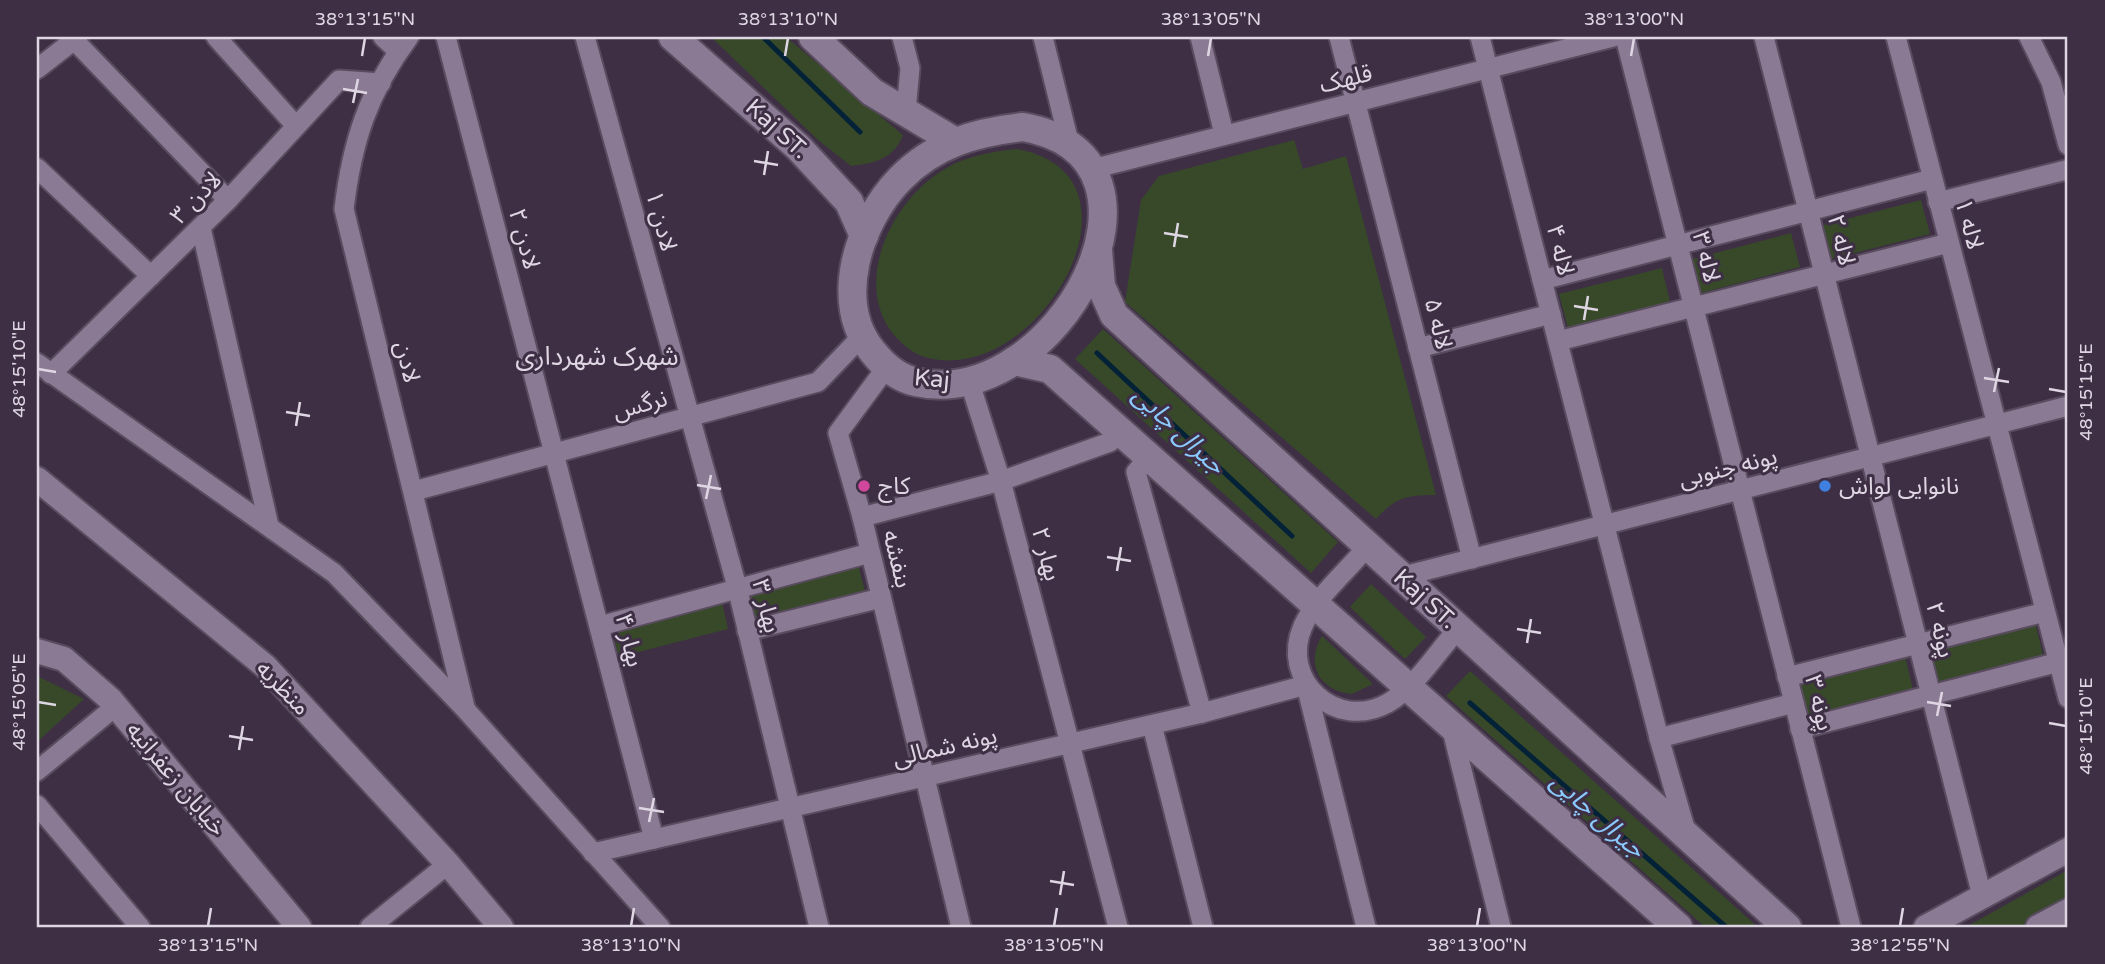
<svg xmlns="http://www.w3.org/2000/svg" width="2105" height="964" font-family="'Varela Round','Noto Sans Arabic',sans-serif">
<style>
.green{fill:#374929}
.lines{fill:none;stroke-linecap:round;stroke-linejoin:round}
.stream{stroke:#042237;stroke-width:5}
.minor-casing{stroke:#594c5f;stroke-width:23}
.tertiary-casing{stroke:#594c5f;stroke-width:28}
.secondary-casing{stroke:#594c5f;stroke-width:32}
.minor{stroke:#8b7a93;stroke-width:19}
.tertiary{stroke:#8b7a93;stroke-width:24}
.secondary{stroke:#8b7a93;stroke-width:28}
.ticks{fill:none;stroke:#dfd6e4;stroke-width:2.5}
.hotel-dot{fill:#d1479c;stroke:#3e2f45;stroke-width:2.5}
.shop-dot{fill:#3f7fe0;stroke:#3e2f45;stroke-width:2.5}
.labels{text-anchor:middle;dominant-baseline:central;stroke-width:6;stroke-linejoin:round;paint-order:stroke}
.street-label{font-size:24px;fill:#dfd6e4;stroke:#3e2f45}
.poi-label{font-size:24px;fill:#dfd6e4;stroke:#3e2f45;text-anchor:start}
.neighbourhood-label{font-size:26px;fill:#dfd6e4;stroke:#3e2f45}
.water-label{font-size:26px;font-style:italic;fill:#8bcafc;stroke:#3e2f45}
.neatline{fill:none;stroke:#dfd6e4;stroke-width:2.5}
.ticks-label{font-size:18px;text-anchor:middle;fill:#dfd6e4}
</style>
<rect width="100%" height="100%" fill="#3e2f45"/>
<g class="green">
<path d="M711 37H786L903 135C895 158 873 164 851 166L818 140Z"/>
<path d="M1294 140 1303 169 1346 156 1436 495C1407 495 1396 497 1376 519L1125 302 1141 200 1159 176Z"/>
<path d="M1017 149C1158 174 1042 385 928 358 914 355 903 345 894 335 853 285 889 207 937 174 961 157 988 152 1017 149Z"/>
<polygon points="1921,200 1930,234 1827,260 1819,226"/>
<polygon points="1791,233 1800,267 1697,294 1689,260"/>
<polygon points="1662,268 1670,302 1568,328 1559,294"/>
<polygon points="1103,329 1338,542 1311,573 1075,359"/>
<polygon points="858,564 865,591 755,619 749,593"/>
<polygon points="1371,584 1426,637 1405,659 1350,607"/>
<polygon points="722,602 728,629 619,657 612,631"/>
<polygon points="2035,622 2044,659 1938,686 1928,649"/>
<path d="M1322 636 1373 684 1352 694C1319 691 1305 664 1322 636Z"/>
<polygon points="1905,656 1914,694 1807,721 1798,683"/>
<polygon points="1470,671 1758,927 1705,927 1446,696"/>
<polygon points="37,676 84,699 37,742"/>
<polygon points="2068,870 2068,902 2022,927 1966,927"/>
</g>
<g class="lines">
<g class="stream">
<polyline points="763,37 860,132"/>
<polyline points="1097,353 1292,536"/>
<polyline points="1470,703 1726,927"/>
</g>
<defs>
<g id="minor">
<polyline points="216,37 296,126"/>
<polyline points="383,37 398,51"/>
<path d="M409 37C368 92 352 142 344 209L465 707"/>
<polyline points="446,37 654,839"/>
<polyline points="585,37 737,587 819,927"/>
<polyline points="902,37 910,68 906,112"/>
<polyline points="1043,37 1069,142"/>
<polyline points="1200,37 1224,134"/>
<polyline points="1339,37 1472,559"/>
<polyline points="1480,37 1659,738 1687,835"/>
<polyline points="1625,37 1851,927"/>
<polyline points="1764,37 1982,896"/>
<polyline points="1896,37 2068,698"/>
<polyline points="2029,37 2051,82 2068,145"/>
<polyline points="74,40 228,200"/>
<polyline points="37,69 78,37"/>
<polyline points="37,168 151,276"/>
<polyline points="1092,169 1613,37"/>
<polyline points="1938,202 2066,170"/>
<polyline points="201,228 269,526"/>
<polyline points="1542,280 1932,179"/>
<polyline points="1558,341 1949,243"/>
<polyline points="1418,348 1551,314"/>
<polyline points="37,363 334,573 465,709 660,927"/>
<polyline points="886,368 838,433 862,517 961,927"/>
<polyline points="51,374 228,200 339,80 381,83"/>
<polyline points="969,380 1001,481 1118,927"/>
<polyline points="1149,457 1136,472 1202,713"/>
<polyline points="414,491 818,382 861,337"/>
<polyline points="862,517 1001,481 1110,442 1121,432"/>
<path d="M1367 547C1347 571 1316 597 1303 626 1279 680 1336 732 1388 703 1416 687 1437 652 1458 629"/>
<polyline points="1400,577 2068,406"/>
<polyline points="600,626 870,553"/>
<polyline points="747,631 881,598"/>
<polyline points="1787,677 2045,612"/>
<polyline points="1152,725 1203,927"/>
<polyline points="1451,726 1501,927"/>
<polyline points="1800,729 2059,662"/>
<polyline points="1659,738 1794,703"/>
<polyline points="37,771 116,706"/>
<polyline points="37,805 140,927"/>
<polyline points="593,853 1202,713 1306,685 1366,927"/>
<polyline points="370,927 448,864"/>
</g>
<g id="tertiary">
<polyline points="37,479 265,666 448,864 501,927"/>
<polyline points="37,651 64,659 110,699 299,927"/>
<polyline points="1926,927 2068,850"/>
<polyline points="2038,927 2068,911"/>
</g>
<g id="secondary">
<polyline points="673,37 798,147 849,202 864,236"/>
<polyline points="813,37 872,92 954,141"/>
<path d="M1023 127C1195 157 1056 414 916 382 898 378 884 366 873 352 832 303 858 222 900 179 934 144 976 132 1023 127Z"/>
<polyline points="1098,250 1101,286 1114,315 1787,927"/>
<polyline points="1014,361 1050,369 1678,927"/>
</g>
</defs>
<use href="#minor" class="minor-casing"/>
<use href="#tertiary" class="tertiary-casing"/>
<use href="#secondary" class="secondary-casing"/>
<use href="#minor" class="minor"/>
<use href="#tertiary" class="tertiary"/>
<use href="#secondary" class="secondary"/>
</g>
<path class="ticks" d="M362 56 365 38M785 56 788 38M1208 56 1211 38M1631 56 1634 38M343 89 367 93M353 103 358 79M754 161 778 165M764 175 768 151M1164 233 1188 237M1174 247 1178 223M1574 306 1598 310M1584 320 1588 296M38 369 56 372M1984 378 2009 382M2049 389 2066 392M1994 392 1999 368M286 412 310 416M296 426 300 402M697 485 721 489M706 499 711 475M1107 557 1131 561M1117 571 1121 547M1517 629 1541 633M1527 643 1531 619M38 702 56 705M1927 702 1951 706M1937 716 1942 692M2049 723 2066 726M229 736 253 740M239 750 243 726M639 808 664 812M649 822 654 798M1050 881 1074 885M1060 895 1064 871M208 926 211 908M631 926 634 908M1054 926 1057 908M1477 926 1480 908M1900 926 1903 908"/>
<circle class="hotel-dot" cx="864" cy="486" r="7"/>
<circle class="shop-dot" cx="1825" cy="486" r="7"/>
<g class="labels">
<g class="street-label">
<text transform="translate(1346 79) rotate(-14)">قلهک</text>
<text transform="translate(777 129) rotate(42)">Kaj ST.</text>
<text transform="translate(196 198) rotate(-46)">لادن ۳</text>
<text transform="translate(661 221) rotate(75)">لادن ۱</text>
<text transform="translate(1969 224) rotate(75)">لاله ۱</text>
<text transform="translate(524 239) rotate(75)">لادن ۲</text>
<text transform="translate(1841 240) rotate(76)">لاله ۲</text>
<text transform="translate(1560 250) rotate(76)">لاله ۴</text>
<text transform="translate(1706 257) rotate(76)">لاله ۳</text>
<text transform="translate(1438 324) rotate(76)">لاله ۵</text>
<text transform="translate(407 362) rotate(76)">لادن</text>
<text transform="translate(932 379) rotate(5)">Kaj</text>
<text transform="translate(640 405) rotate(-15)">نرگس</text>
<text transform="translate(1728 468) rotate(-14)">پونه جنوبی</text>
<text transform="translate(1046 554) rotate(75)">بهار ۲</text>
<text transform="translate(897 559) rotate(76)">بنفشه</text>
<text transform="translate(1425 599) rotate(42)">Kaj ST.</text>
<text transform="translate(766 606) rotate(76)">بهار ۳</text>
<text transform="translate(1940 630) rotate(76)">پونه ۲</text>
<text transform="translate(629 640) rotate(76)">بهار ۴</text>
<text transform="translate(283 688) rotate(46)">منظریه</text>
<text transform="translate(1819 703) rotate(76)">پونه ۳</text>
<text transform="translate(945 747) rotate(-13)">پونه شمالی</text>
<text transform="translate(176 779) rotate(50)">خیابان زعفرانیه</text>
</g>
<g class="poi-label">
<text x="878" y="486">کاج</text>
<text x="1839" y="486">نانوایی لواش</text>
</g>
<g class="neighbourhood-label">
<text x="597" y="356">شهرک شهرداری</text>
</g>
<g class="water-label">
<text transform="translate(1179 430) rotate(43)">جیرال چایی</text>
<text transform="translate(1598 815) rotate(41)">جیرال چایی</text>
</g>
</g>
<rect width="2105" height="964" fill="none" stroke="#3e2f45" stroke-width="77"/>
<rect x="38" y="38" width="2028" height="888" class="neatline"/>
<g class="ticks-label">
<text x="365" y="25">38°13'15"N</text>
<text x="788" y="25">38°13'10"N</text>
<text x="1211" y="25">38°13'05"N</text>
<text x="1634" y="25">38°13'00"N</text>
<text transform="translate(19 369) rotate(-90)" y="6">48°15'10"E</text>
<text transform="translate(2086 392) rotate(-90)" y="6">48°15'15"E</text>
<text transform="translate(19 702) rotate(-90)" y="6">48°15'05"E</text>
<text transform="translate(2086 726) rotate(-90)" y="6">48°15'10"E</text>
<text x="208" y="951">38°13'15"N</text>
<text x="631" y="951">38°13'10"N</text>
<text x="1054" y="951">38°13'05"N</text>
<text x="1477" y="951">38°13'00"N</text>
<text x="1900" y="951">38°12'55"N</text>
</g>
</svg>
